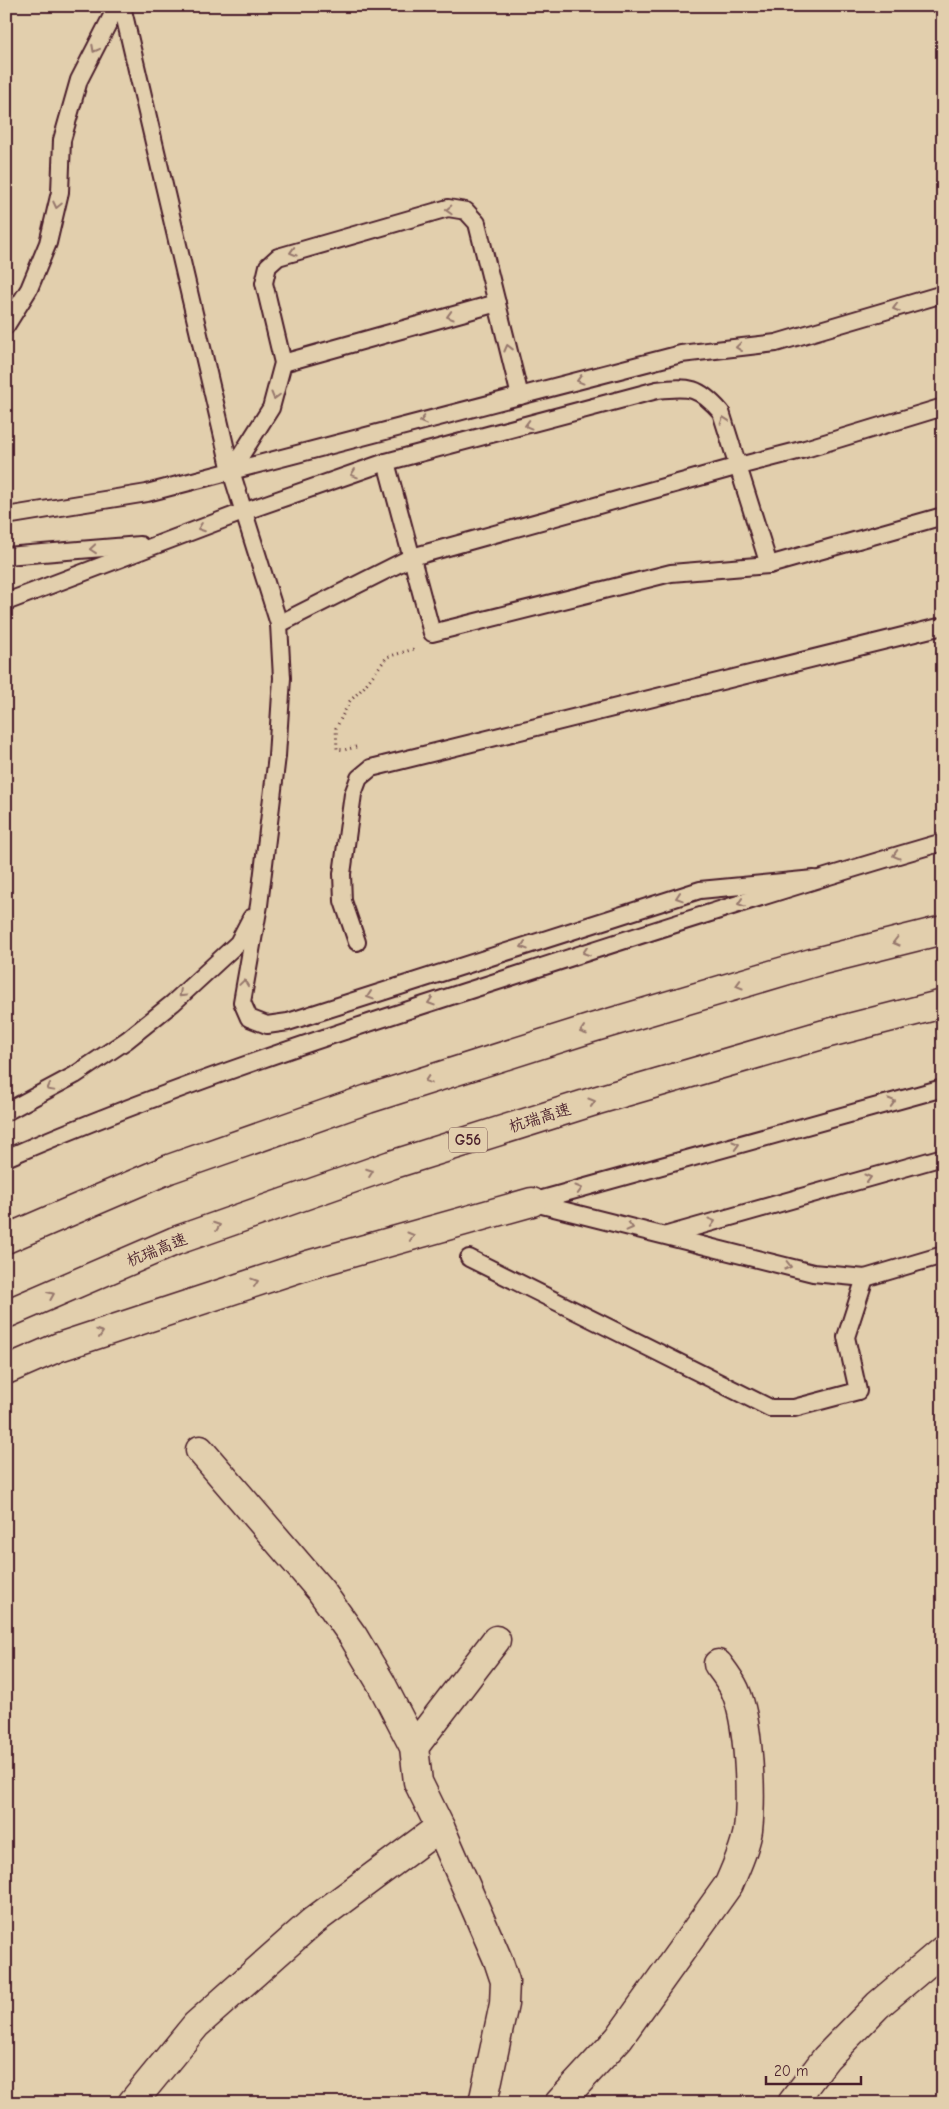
<svg xmlns="http://www.w3.org/2000/svg" width="949" height="2109" font-family="'Comic Neue','LXGW WenKai TC',sans-serif">
<style>
.lines{fill:none;stroke-linecap:round;stroke-linejoin:round}
.lane-casing{stroke:#4a1f2b;stroke-width:20}
.street-casing{stroke:#4a1f2b;stroke-width:31}
.highway-casing{stroke:#4a1f2b;stroke-width:31}
.path{stroke:#4a1f2b;stroke-width:3;stroke-dasharray:1 4;stroke-linecap:butt}
.lane{stroke:#e2cfad;stroke-width:16}
.street{stroke:#e2cfad;stroke-width:28}
.highway{stroke:#e2cfad;stroke-width:28}
.oneway{stroke:#96776c}
.labels{text-anchor:middle;dominant-baseline:central;stroke-width:4.5;stroke-linejoin:round;paint-order:stroke}
.shield{fill:#e2cfad;stroke:#785452;stroke-width:1}
.shield-label{font-size:15px;font-weight:bold;fill:#4a1f2b}
.street-label{font-size:16px;fill:#4a1f2b;stroke:#e2cfad}
</style>
<rect width="100%" height="100%" fill="#e2cfad"/>
<filter id="ink" filterUnits="userSpaceOnUse"><feTurbulence type="fractalNoise" baseFrequency=".02" numOctaves="2"/><feDisplacementMap in="SourceGraphic" scale="10" xChannelSelector="R" yChannelSelector="G"/><feConvolveMatrix kernelMatrix="1 2 1 2 8 2 1 2 1" color-interpolation-filters="sRGB"/></filter>
<g filter="url(#ink)">
<g class="lines">
<defs>
<g id="lane">
<polyline points="122,6 231,471 279,624 282,678 277,756 259,905 242,1002 249,1018 267,1025 288,1022 700,890 814,879"/>
<polyline points="6,326 29,289 48,243 60,192 62,140 79,80 117,6"/>
<polyline points="283,363 497,303"/>
<polyline points="386,462 432,633 671,573 769,565 943,516"/>
<polyline points="231,471 271,408 283,363 264,283 268,266 278,257 448,208 466,211 477,223 520,396"/>
<polyline points="6,516 147,493 681,354 776,343 943,294"/>
<polyline points="6,556 140,545"/>
<path d="M6 602 243 512 386 462 657 390C690 386 699 387 721 412L769 565"/>
<polyline points="279,624 412,557 739,466 805,449 943,407"/>
<polyline points="357,942 343,901 342,874 353,794 359,778 371,768 943,626"/>
<polyline points="6,1112 75,1075 127,1040 173,1003 238,943 251,918"/>
<path d="M6 1158C170 1087 341 1031 511 977 655 930 798 884 943 842"/>
<polyline points="532,1202 943,1088"/>
<polyline points="534,1203 813,1273 865,1278 943,1255"/>
<polyline points="667,1235 943,1157"/>
<polyline points="469,1258 770,1408 794,1408 858,1391 846,1337 865,1278"/>
</g>
<g id="street">
<polyline points="200,1450 321,1591 353,1636 381,1683 414,1747 418,1782 440,1827 498,1960 505,1981 504,2004 483,2103"/>
<polyline points="414,1747 496,1640"/>
<polyline points="132,2103 196,2025 312,1922 440,1827"/>
<path d="M559 2103 619 2038 729 1884C736 1867 745 1849 748 1830 752 1795 749 1721 735 1690 731 1681 724 1672 718 1664"/>
<polyline points="792,2103 826,2058 878,2005 943,1950"/>
</g>
<g id="highway">
<polyline points="6,1239 169,1169 368,1099 592,1028 815,962 943,930"/>
<polyline points="6,1314 175,1241 391,1165 598,1100 825,1034 943,1004"/>
<polyline points="6,1370 59,1347 308,1265 532,1202"/>
</g>
</defs>
<use href="#lane" class="lane-casing"/>
<use href="#street" class="street-casing"/>
<use href="#highway" class="highway-casing"/>
<polyline class="path" points="356,747 344,750 337,749 336,728 350,701 364,687 387,657 414,649"/>
<use href="#lane" class="lane"/>
<use href="#street" class="street"/>
<use href="#highway" class="highway"/>
</g>
<defs><path id="oneway-chevron" d="M-2-3.5L2.5 0L-2 3.5" fill="none" stroke-width="1.6" stroke-linecap="round" stroke-linejoin="round" transform="scale(1.25)"/></defs>
<g class="oneway">
<use href="#oneway-chevron" transform="translate(95 49) rotate(118)"/>
<use href="#oneway-chevron" transform="translate(57 205) rotate(103)"/>
<use href="#oneway-chevron" transform="translate(449 210) rotate(178)"/>
<use href="#oneway-chevron" transform="translate(293 252) rotate(164)"/>
<use href="#oneway-chevron" transform="translate(896 308) rotate(164)"/>
<use href="#oneway-chevron" transform="translate(450 316) rotate(164)"/>
<use href="#oneway-chevron" transform="translate(739 347) rotate(173)"/>
<use href="#oneway-chevron" transform="translate(508 348) rotate(-104)"/>
<use href="#oneway-chevron" transform="translate(580 380) rotate(165)"/>
<use href="#oneway-chevron" transform="translate(275 396) rotate(105)"/>
<use href="#oneway-chevron" transform="translate(724 420) rotate(-109)"/>
<use href="#oneway-chevron" transform="translate(423 421) rotate(165)"/>
<use href="#oneway-chevron" transform="translate(528 425) rotate(165)"/>
<use href="#oneway-chevron" transform="translate(354 474) rotate(161)"/>
<use href="#oneway-chevron" transform="translate(201 528) rotate(160)"/>
<use href="#oneway-chevron" transform="translate(93 549) rotate(175)"/>
<use href="#oneway-chevron" transform="translate(896 855) rotate(164)"/>
<use href="#oneway-chevron" transform="translate(679 897) rotate(162)"/>
<use href="#oneway-chevron" transform="translate(741 903) rotate(162)"/>
<use href="#oneway-chevron" transform="translate(896 942) rotate(166)"/>
<use href="#oneway-chevron" transform="translate(524 946) rotate(162)"/>
<use href="#oneway-chevron" transform="translate(586 952) rotate(162)"/>
<use href="#oneway-chevron" transform="translate(244 983) rotate(-82)"/>
<use href="#oneway-chevron" transform="translate(739 985) rotate(164)"/>
<use href="#oneway-chevron" transform="translate(182 994) rotate(137)"/>
<use href="#oneway-chevron" transform="translate(370 996) rotate(162)"/>
<use href="#oneway-chevron" transform="translate(431 1002) rotate(162)"/>
<use href="#oneway-chevron" transform="translate(583 1031) rotate(162)"/>
<use href="#oneway-chevron" transform="translate(428 1080) rotate(162)"/>
<use href="#oneway-chevron" transform="translate(50 1088) rotate(151)"/>
<use href="#oneway-chevron" transform="translate(592 1102) rotate(-17)"/>
<use href="#oneway-chevron" transform="translate(892 1102) rotate(-16)"/>
<use href="#oneway-chevron" transform="translate(736 1145) rotate(-16)"/>
<use href="#oneway-chevron" transform="translate(370 1172) rotate(-20)"/>
<use href="#oneway-chevron" transform="translate(868 1178) rotate(-16)"/>
<use href="#oneway-chevron" transform="translate(579 1189) rotate(-16)"/>
<use href="#oneway-chevron" transform="translate(712 1222) rotate(-16)"/>
<use href="#oneway-chevron" transform="translate(217 1226) rotate(-20)"/>
<use href="#oneway-chevron" transform="translate(630 1227) rotate(14)"/>
<use href="#oneway-chevron" transform="translate(411 1236) rotate(-16)"/>
<use href="#oneway-chevron" transform="translate(788 1266) rotate(14)"/>
<use href="#oneway-chevron" transform="translate(255 1282) rotate(-18)"/>
<use href="#oneway-chevron" transform="translate(51 1295) rotate(-23)"/>
<use href="#oneway-chevron" transform="translate(100 1333) rotate(-18)"/>
</g>
</g>
<g class="labels">
<rect class="shield" x="449" y="1127.5" width="38" height="25" rx="4"/>
<g class="shield-label">
<text x="468" y="1140">G56</text>
</g>
<g class="street-label">
<text transform="translate(540 1118) rotate(-17)">杭瑞高速</text>
<text transform="translate(157 1250) rotate(-22)">杭瑞高速</text>
</g>
</g>
<rect width="949" height="2109" fill="none" stroke="#e2cfad" stroke-width="25"/>
<rect x="12" y="12" width="924" height="2084" fill="none" stroke="#4a1f2b" stroke-width="2" filter="url(#ink)"/>
<path d="M766 2076v8h95v-8" fill="none" stroke="#4a1f2b" stroke-width="2.5"/>
<text x="774" y="2076" font-size="15" fill="#4a1f2b" stroke="#e2cfad" stroke-width="4" paint-order="stroke">20 m</text>
</svg>
